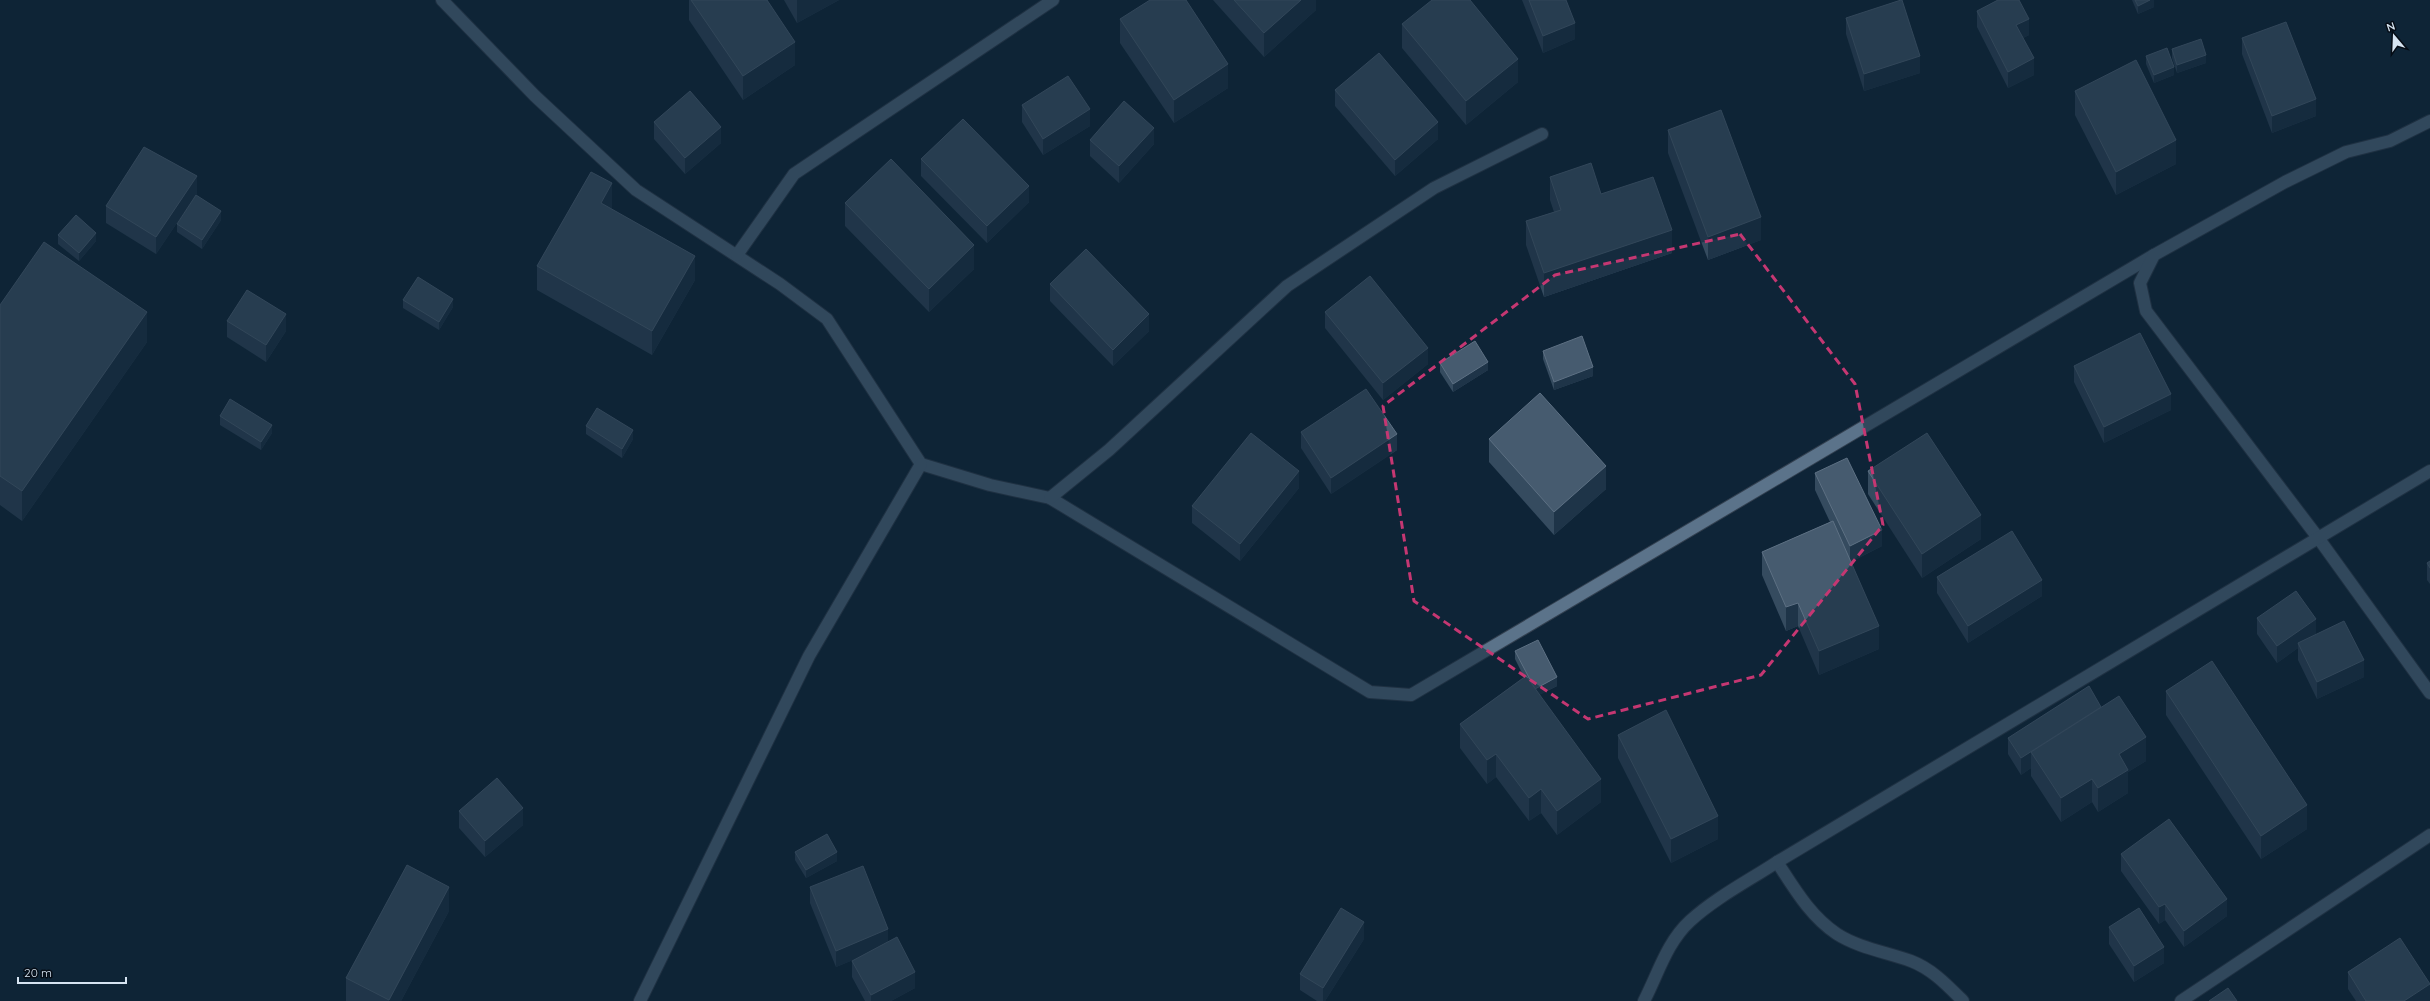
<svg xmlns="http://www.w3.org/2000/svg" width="2430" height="1001" font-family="Quicksand,sans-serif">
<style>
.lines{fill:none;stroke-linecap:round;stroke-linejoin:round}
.minor-casing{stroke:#334050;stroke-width:14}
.minor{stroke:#5b738a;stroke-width:12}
.wall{fill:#354b5f}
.shaded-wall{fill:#1e3448}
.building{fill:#465b6f;stroke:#5d7083}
.marked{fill:none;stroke:#c53772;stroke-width:3;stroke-dasharray:8 5;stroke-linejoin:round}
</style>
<rect width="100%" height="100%" fill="#0e2437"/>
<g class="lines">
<defs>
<g id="minor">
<polyline points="442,0 535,96 636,190 780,284 827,319 921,464 990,485 1050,498 1370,692 1411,695 2154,255"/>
<polyline points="2430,121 2390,141 2346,152 2285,182 2154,255 2140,283 2146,311 2319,539 2430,693"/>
<polyline points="737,255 794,174 1053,0"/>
<polyline points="1050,498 1109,450 1287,286 1434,188 1542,134"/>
<path d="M1777 862C1794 888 1810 916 1837 934 1859 948 1886 952 1911 961 1932 969 1947 985 1963 1001"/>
<polyline points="640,1001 809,656 921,464"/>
<path d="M1644 1001C1658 974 1667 942 1690 921 1715 898 1748 881 1777 862L2430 471"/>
<polyline points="2181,1001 2430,835"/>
</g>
</defs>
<use href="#minor" class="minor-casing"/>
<use href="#minor" class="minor"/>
</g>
<g class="wall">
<polygon points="689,0 767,0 795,65 743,100 689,20"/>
<polygon points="784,0 839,0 797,23"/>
<polygon points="1213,0 1316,0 1316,10 1264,57"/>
<polygon points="1522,0 1566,0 1575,39 1543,53"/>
<polygon points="2132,0 2154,0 2154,7 2138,14"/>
<polygon points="1977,11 2029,35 2023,38 2034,75 2008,88 1977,27"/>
<polygon points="1846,18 1920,73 1864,91 1846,34"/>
<polygon points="1120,19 1228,88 1174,123 1120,43"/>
<polygon points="1402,24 1518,82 1466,125 1402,48"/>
<polygon points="2242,38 2316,116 2272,133 2242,54"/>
<polygon points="2172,49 2206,63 2177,73 2172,58"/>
<polygon points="2146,56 2174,75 2154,83 2146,64"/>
<polygon points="1335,90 1438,139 1395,176 1335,106"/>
<polygon points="2075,91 2176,164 2116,195 2075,115"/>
<polygon points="1022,105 1090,126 1043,155 1022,122"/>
<polygon points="654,122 721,143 685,174 654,139"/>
<polygon points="1668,130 1761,240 1708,260 1668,153"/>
<polygon points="1090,140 1154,144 1119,183 1090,156"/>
<polygon points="921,159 1029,202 987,243 921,176"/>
<polygon points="1550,177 1601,194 1672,253 1544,297 1526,245 1526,221 1554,212 1550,200"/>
<polygon points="197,193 156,254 106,223 106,206"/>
<polygon points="845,203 974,269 929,312 845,226"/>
<polygon points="612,207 611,209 695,280 652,355 537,290 537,266"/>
<polygon points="221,220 202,249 177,232 177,224"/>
<polygon points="58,235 96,241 79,261 58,244"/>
<polygon points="1050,284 1149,331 1113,366 1050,301"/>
<polygon points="403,300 453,307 439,330 403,308"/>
<polygon points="0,305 147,342 22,521 0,505"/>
<polygon points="1325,312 1428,364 1383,400 1325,328"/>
<polygon points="227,321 286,331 266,362 227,337"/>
<polygon points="1543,351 1593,376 1554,390 1543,359"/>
<polygon points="1440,363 1488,370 1453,392 1440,372"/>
<polygon points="2074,366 2171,410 2104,443 2074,382"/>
<polygon points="220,416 272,433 261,450 220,425"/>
<polygon points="586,426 633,439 622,458 586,434"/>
<polygon points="1301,432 1397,450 1331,494 1301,448"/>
<polygon points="1489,439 1606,489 1554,535 1489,462"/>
<polygon points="1868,471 1981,539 1922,578 1868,494"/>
<polygon points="1815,473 1882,546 1851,562 1879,649 1819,675 1798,626 1786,631 1762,575 1762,552 1830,522 1815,490"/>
<polygon points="1299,488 1240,561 1192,523 1192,506"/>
<polygon points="2430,561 2430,584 2427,580 2427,563"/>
<polygon points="1937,577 2042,596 1968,643 1937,593"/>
<polygon points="2257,618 2316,635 2364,677 2317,699 2298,660 2298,648 2277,663 2257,634"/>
<polygon points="1515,651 1557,686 1539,695 1601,802 1557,835 1541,813 1529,821 1496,777 1487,784 1460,748 1460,724 1524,677 1515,659"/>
<polygon points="2166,691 2307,829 2261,859 2166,715"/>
<polygon points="2101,708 2146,761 2128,772 2128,793 2098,812 2092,802 2061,822 2031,776 2031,768 2021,775 2008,754 2008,738"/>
<polygon points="1618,735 1718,839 1671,863 1618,758"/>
<polygon points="459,811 523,825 485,857 459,828"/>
<polygon points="795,852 837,861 806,878 795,860"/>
<polygon points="2121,854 2227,916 2184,947 2165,920 2159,924 2121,871"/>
<polygon points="810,887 888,942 915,988 891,1001 865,1001 852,977 852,961 855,959 836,967 810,903"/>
<polygon points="449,911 401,1001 346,1001 346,978"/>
<polygon points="2109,927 2164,963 2134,982 2109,944"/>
<polygon points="1364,939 1325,1001 1317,1001 1300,990 1300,974"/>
<polygon points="2348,972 2430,1001 2356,1001 2348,989"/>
</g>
<g class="shaded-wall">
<polygon points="797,0 839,0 797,23"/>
<polygon points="1301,0 1316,0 1316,10 1264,57 1264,33"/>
<polygon points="2150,0 2154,0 2154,7 2138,14 2138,6"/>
<polygon points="2029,19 2029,35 2016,42 2016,25"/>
<polygon points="1575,23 1575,39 1543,53 1543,36"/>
<polygon points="795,42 795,65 743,100 743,76"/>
<polygon points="2206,55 2206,63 2177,73 2177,65"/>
<polygon points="1920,56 1920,73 1864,91 1864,74"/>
<polygon points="2034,58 2034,75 2008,88 2008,72"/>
<polygon points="1518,59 1518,82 1466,125 1466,101"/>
<polygon points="1228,64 1228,88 1174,123 1174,100"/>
<polygon points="2174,67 2174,75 2154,83 2154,75"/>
<polygon points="2316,99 2316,116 2272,133 2272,116"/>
<polygon points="1090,109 1090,126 1043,155 1043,139"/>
<polygon points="1438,122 1438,139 1395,176 1395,160"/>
<polygon points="721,127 721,143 685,174 685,158"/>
<polygon points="1154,128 1154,144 1119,183 1119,166"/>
<polygon points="2176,140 2176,164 2116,195 2116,172"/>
<polygon points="197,176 197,193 156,254 156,237"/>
<polygon points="612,183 612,207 601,227 601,203"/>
<polygon points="1029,186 1029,202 987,243 987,226"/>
<polygon points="221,211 221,220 202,249 202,240"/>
<polygon points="1761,217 1761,240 1708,260 1708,237"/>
<polygon points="1672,230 1672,253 1544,297 1544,273"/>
<polygon points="96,233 96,241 79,261 79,253"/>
<polygon points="974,245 974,269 929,312 929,289"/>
<polygon points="695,256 695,280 652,355 652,331"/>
<polygon points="453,299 453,307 439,330 439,322"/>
<polygon points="147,312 147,342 22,521 22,491"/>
<polygon points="286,314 286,331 266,362 266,345"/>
<polygon points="1149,314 1149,331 1113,366 1113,350"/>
<polygon points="1428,348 1428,364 1383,400 1383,383"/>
<polygon points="1488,362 1488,370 1453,392 1453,384"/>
<polygon points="1593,367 1593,376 1554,390 1554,382"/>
<polygon points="2171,394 2171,410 2104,443 2104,427"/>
<polygon points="272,425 272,433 261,450 261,442"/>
<polygon points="633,430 633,439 622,458 622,449"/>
<polygon points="1397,434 1397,450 1331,494 1331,478"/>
<polygon points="1606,466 1606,489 1554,535 1554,512"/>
<polygon points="1299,471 1299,488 1240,561 1240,544"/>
<polygon points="1981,515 1981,539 1922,578 1922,554"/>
<polygon points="1882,530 1882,546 1850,562 1850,546"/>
<polygon points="2042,580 2042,596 1968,643 1968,626"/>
<polygon points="1798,603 1798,626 1786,631 1786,607"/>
<polygon points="2316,619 2316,636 2298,643 2298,648 2277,663 2277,646"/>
<polygon points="1879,626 1879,649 1819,675 1819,651"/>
<polygon points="2364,660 2364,677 2317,699 2317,682"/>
<polygon points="1557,677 1557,686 1535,697 1535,689"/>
<polygon points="2101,707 2101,723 2031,752 2031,768 2021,775 2021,758"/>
<polygon points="2146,737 2146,761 2128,772 2128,793 2098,812 2098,788 2119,754"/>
<polygon points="1496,754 1496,777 1487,784 1487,760"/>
<polygon points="1601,779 1601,802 1557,835 1557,811"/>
<polygon points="2092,779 2092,802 2061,822 2061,798"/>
<polygon points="1541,789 1541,813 1529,821 1529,798"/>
<polygon points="2307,805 2307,829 2261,859 2261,836"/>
<polygon points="523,808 523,825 485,857 485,841"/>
<polygon points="1718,816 1718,839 1671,863 1671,839"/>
<polygon points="837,852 837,861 806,878 806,870"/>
<polygon points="449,887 449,911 401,1001 389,1001"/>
<polygon points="2227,899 2227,916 2184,947 2184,931"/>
<polygon points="2165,904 2165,920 2159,924 2159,907"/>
<polygon points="1364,922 1364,939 1325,1001 1323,1001 1323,988"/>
<polygon points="888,929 888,946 836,967 836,951"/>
<polygon points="2164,947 2164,963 2134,982 2134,966"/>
<polygon points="915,972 915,988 891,1001 871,1001 871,995"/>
<polygon points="2430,984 2430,1001 2404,1001"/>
</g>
<g class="building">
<polygon points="691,0 767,0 795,42 743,76"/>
<polygon points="1150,0 1186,0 1228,64 1174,100 1120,19"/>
<polygon points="1234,0 1301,0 1264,33"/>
<polygon points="1432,0 1470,0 1518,59 1466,101 1402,24"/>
<polygon points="1529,0 1566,0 1575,23 1543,36"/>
<polygon points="1901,0 1902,0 1920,56 1864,74 1846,18"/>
<polygon points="1998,0 2019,0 2029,19 2016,25 2034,58 2008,72 1977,11"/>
<polygon points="2135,0 2150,0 2138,6"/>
<polygon points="2286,22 2316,99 2272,116 2242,38"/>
<polygon points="2201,39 2206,55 2177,65 2172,49"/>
<polygon points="2167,48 2174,67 2154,75 2146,56"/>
<polygon points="1379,53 1438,122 1395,160 1335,90"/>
<polygon points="2136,60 2176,140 2116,172 2075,91"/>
<polygon points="1068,76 1090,109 1043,139 1022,105"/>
<polygon points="690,91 721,127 685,158 654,122"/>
<polygon points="1124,101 1154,128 1119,166 1090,140"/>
<polygon points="1721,110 1761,217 1708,237 1668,130"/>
<polygon points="963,119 1029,186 987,226 921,159"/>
<polygon points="144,147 197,176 156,237 106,206"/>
<polygon points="891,159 974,245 929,289 845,203"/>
<polygon points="1591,163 1601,194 1653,177 1672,230 1544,273 1526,221 1561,210 1550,177"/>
<polygon points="591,172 612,183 601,203 695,256 652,331 537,266"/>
<polygon points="196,195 221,211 202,240 177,224"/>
<polygon points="76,215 96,233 79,253 58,235"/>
<polygon points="44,242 147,312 22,491 0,476 0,305"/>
<polygon points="1086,249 1149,314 1113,350 1050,284"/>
<polygon points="1370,276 1428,348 1383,383 1325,312"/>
<polygon points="418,277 453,299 439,322 403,300"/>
<polygon points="247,290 286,314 266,345 227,321"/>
<polygon points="2140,333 2171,394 2104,427 2074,366"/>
<polygon points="1582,336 1593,367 1554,382 1543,351"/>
<polygon points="1475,341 1488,362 1453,384 1440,363"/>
<polygon points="1366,389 1397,434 1331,478 1301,432"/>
<polygon points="1540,393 1606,466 1554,512 1489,439"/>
<polygon points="230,399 272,425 261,442 220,416"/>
<polygon points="597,408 633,430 622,449 586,426"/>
<polygon points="1251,433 1299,471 1240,544 1192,506"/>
<polygon points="1927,433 1981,515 1922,554 1868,471"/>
<polygon points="1847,458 1882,530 1850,546 1815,473"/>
<polygon points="1833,521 1879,626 1819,651 1798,603 1786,607 1762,552"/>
<polygon points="2012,531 2042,580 1968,626 1937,577"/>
<polygon points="2430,561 2430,568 2427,563"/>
<polygon points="2296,591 2316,619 2277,646 2257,618"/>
<polygon points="2344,621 2364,660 2317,682 2298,643"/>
<polygon points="1538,640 1557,677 1535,689 1515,651"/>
<polygon points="2212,661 2307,805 2261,836 2166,691"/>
<polygon points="1526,676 1601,779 1557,811 1541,789 1529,798 1496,754 1487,760 1460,724"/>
<polygon points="2089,686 2101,707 2021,758 2008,738"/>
<polygon points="2119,696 2146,737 2119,754 2128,770 2098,788 2092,779 2061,798 2031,752"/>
<polygon points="1666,710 1718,816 1671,839 1618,735"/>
<polygon points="497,778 523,808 485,841 459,811"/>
<polygon points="2169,819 2227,899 2184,931 2165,904 2159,907 2121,854"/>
<polygon points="827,834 837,852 806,870 795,852"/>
<polygon points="407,865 449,887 389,1000 346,978"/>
<polygon points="863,866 888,929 836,951 810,887"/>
<polygon points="1341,908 1364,922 1323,988 1300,974"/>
<polygon points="2139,908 2164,947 2134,966 2109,927"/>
<polygon points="897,937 915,972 871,995 852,961"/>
<polygon points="2400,938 2430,984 2404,1001 2366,1001 2348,972"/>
<polygon points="2228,988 2237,1001 2209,1001"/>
</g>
<path d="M0 0H2430V1001H0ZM1740 234 1855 384 1883 525 1761 675 1588 719 1414 601 1383 406 1555 275Z" fill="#0e2437" fill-opacity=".55" fill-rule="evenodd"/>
<path class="marked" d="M1740 234 1855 384 1883 525 1761 675 1588 719 1414 601 1383 406 1555 275Z"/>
<g transform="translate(2394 36) rotate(341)" stroke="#050c15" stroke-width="3" paint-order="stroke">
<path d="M0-3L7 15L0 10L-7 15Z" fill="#d6e4f1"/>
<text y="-6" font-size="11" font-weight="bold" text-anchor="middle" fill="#d6e4f1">N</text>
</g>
<path d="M18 977v6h108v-6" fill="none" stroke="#d6e4f1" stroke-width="2"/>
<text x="24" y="977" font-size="12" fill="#d6e4f1" stroke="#050c15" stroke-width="3" paint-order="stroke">20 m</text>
</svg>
